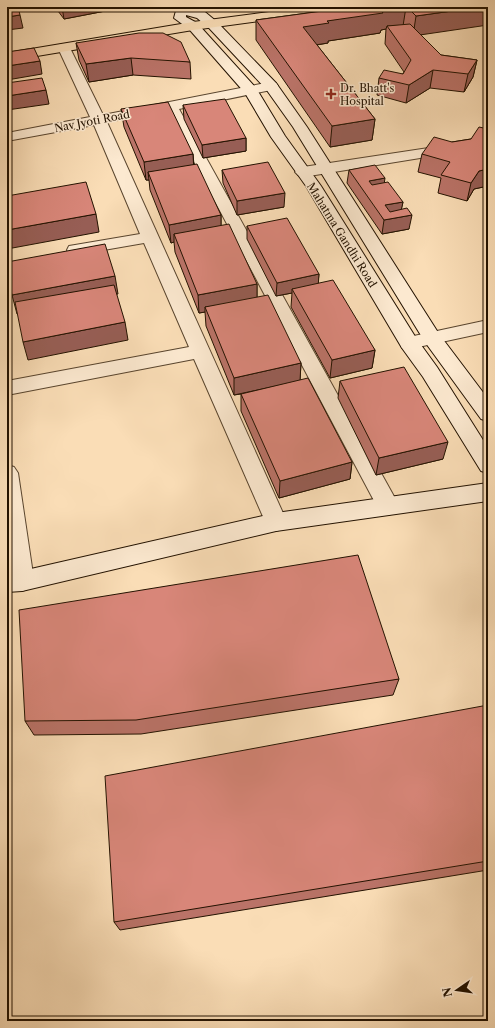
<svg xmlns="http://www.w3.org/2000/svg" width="495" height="1028" font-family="'Libre Caslon Text',serif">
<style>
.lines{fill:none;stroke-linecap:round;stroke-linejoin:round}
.street-casing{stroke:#59452e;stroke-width:2}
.secondary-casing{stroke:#231200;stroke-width:2}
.primary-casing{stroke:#231200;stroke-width:2}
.street{fill:#fce9d0;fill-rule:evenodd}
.secondary{fill:#fce9d0;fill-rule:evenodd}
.primary{fill:#faddb6;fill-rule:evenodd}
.wall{fill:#ba7368;stroke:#231200}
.shaded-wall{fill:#975e55;stroke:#231200}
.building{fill:#d88679;stroke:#231200}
.poi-dot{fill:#8f2418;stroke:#fce9d0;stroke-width:1.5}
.labels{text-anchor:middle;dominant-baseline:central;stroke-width:3;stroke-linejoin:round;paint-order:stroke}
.far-poi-label{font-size:11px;fill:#231200;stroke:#fce9d0;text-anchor:start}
.far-street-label{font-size:11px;fill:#231200;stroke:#fce9d0}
</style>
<rect width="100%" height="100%" fill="#faddb6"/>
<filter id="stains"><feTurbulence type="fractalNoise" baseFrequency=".005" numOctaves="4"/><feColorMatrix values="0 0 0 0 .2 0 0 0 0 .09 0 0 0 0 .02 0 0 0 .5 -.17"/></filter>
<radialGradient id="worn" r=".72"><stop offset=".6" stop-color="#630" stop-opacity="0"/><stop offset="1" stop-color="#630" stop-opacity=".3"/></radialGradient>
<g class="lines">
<defs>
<g id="street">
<polygon points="64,44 69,45 70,48 103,115 271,82 276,83 278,86 276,89 179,109 396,500 399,506 396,512 388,515 380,512 167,111 107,122 287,522 284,528 276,531 268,528 194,359 7,395 7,381 189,347 144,243 75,255 69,254 67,250 69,246 75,245 140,234 94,125 7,141 7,133 90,117 58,48 59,45"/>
<polygon points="488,139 488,147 303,177 298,175 295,172 298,169 303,167"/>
<polygon points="488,320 488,332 409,349 402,348 400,343 402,338 409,337"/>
<polygon points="7,465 14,467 18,473 34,581 30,588 22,591 14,588 10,581 7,555"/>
</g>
<g id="secondary">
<polygon points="177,7 183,7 205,12 217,22 276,83 307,127 439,334 488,399 488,421 481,419 425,342 293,127 266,89 209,28 197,18 186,15 186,17 197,23 256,88 285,136 321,186 416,338 437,367 488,448 488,473 481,471 423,377 402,348 306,186 271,137 245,93 189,29 174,18"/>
<polygon points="488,483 488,501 276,531 22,591 7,592 7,572 22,571 276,513"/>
</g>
<polygon id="primary" points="306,7 338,7 336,10 332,11 193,30 7,61 7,53 193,22"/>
</defs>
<use href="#street" class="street-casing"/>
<use href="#secondary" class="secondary-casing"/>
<use href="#primary" class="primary-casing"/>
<use href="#street" class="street"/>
<use href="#secondary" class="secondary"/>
<use href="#primary" class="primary"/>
</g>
<g class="wall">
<polygon points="55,7 126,7 64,19"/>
<polygon points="352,7 488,7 421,35 441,55 477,60 473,77 464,92 430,88 406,103 377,95 379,78 403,74 404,72 385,44 386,29 381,30 380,33 328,41 328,43 317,45 375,119 372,140 330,147 256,40 256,20"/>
<polygon points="76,43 190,62 191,79 133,75 89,82 79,60"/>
<polygon points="183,105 246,138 246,151 203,158 184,119"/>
<polygon points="121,109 193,154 194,165 221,215 221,226 257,284 257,297 301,363 300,380 352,462 350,479 279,498 241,411 241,394 234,395 206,326 205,312 199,313 175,252 174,242 171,243 150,190 149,180 146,180 124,127"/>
<polygon points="488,129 488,186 474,189 467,201 438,193 441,178 418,172 422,154 452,142 471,139"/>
<polygon points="222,170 284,207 237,215 223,183"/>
<polygon points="349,170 384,183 403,202 401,210 409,229 382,234 347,183"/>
<polygon points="247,226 319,274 318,283 375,350 372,368 330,378 291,307 292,293 276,296 247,239"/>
<polygon points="340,381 443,459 376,475 338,398"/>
<polygon points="399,679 393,695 141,734 34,735 25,721"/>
<polygon points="488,705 488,870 120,930 114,922"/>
</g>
<g class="shaded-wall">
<polygon points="62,7 126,7 64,19"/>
<polygon points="402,7 406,7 403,26 387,26 386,29 381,30 380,33 328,41 328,43 302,47 303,27 327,21 381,10"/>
<polygon points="481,7 488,7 488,25 413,36 416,16"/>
<polygon points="20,15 23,28 7,30 7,17"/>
<polygon points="131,58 133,75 89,82 86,64"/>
<polygon points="477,60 473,77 464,92 468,74"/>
<polygon points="40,61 42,74 7,80 7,66"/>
<polygon points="433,70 430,88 406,103 409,85"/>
<polygon points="46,90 49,104 7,110 7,96"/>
<polygon points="375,119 372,140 330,147 332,126"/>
<polygon points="246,138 246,151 203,158 202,145"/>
<polygon points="193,154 194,172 148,172 149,180 146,180 144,162"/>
<polygon points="488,169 488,186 474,189 467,201 471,183 479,171"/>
<polygon points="385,178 383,192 367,195 369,181"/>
<polygon points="285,193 284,207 237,215 237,201"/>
<polygon points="403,202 400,216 383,219 385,205"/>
<polygon points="96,214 99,232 7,249 7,230"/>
<polygon points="221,215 221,234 174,234 174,242 171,243 169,225"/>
<polygon points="412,215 409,229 382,234 384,220"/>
<polygon points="319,274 318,288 292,289 292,293 276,296 277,283"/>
<polygon points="115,276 118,294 17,314 12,295"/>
<polygon points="257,284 257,302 205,307 205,312 199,313 198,295"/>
<polygon points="125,322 128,340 28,360 23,342"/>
<polygon points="375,350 372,368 330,378 332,360"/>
<polygon points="301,363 300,381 234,395 234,378"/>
<polygon points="448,442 443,459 376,475 379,458"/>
<polygon points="352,462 350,479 279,498 280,481"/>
</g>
<g class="building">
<polygon points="7,7 18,7 20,15 7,17"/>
<polygon points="352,7 402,7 381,10 383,13 327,21 329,23 303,27 375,119 332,126 256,20"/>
<polygon points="407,7 481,7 416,16"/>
<polygon points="410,24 441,55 477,60 468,74 433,70 409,85 379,78 384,70 403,74 411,60 387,26"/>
<polygon points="139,33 163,33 181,42 190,62 131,58 86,64 76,43"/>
<polygon points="34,48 40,61 7,66 7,52"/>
<polygon points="42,78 46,90 7,96 7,83"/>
<polygon points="225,99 246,138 202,145 183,105"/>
<polygon points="168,102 193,154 144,162 121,109"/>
<polygon points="479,127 488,129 488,169 479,171 471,183 441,175 450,162 422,154 434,137 452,142 471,139"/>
<polygon points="268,162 285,193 237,201 222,170"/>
<polygon points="197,164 221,215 169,225 148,172"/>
<polygon points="375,165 385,178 369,181 372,185 388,182 403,202 385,205 390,212 407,208 412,215 384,220 349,170"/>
<polygon points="86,182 96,214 7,230 7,196"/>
<polygon points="287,218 319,274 277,283 247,226"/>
<polygon points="229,224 257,284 198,295 174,234"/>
<polygon points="105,244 115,276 12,295 7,271 7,262"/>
<polygon points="333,280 375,350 332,360 292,289"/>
<polygon points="114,285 125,322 23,342 15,302"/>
<polygon points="268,295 301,363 234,378 205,307"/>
<polygon points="404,367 448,442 379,458 340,381"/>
<polygon points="308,378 352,462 280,481 241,394"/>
<polygon points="358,555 399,679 136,720 25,721 19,610"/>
<polygon points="488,705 488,861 114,922 105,776"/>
</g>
<path class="poi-dot" d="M329 88h4v4h4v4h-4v4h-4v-4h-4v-4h4z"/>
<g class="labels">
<g class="far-poi-label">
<text x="340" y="88">Dr. Bhatt's<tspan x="340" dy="13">Hospital</tspan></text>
</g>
<g class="far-street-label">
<text transform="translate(92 121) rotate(-11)">Nav Jyoti Road</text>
<text transform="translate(342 235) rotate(58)">Mahatma Gandhi Road</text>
</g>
</g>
<rect width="495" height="1028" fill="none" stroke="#faddb6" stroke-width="24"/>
<rect x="8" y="8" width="479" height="1012" fill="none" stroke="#231200" stroke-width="2"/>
<rect x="12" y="12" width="471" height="1004" fill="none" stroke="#231200"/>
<g transform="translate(457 990) rotate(257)" stroke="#fce9d0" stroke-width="3" paint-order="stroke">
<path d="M0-3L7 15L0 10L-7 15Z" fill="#231200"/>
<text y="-6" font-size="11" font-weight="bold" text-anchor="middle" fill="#231200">N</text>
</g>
<rect width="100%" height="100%" filter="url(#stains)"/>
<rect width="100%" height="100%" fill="url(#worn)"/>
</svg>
